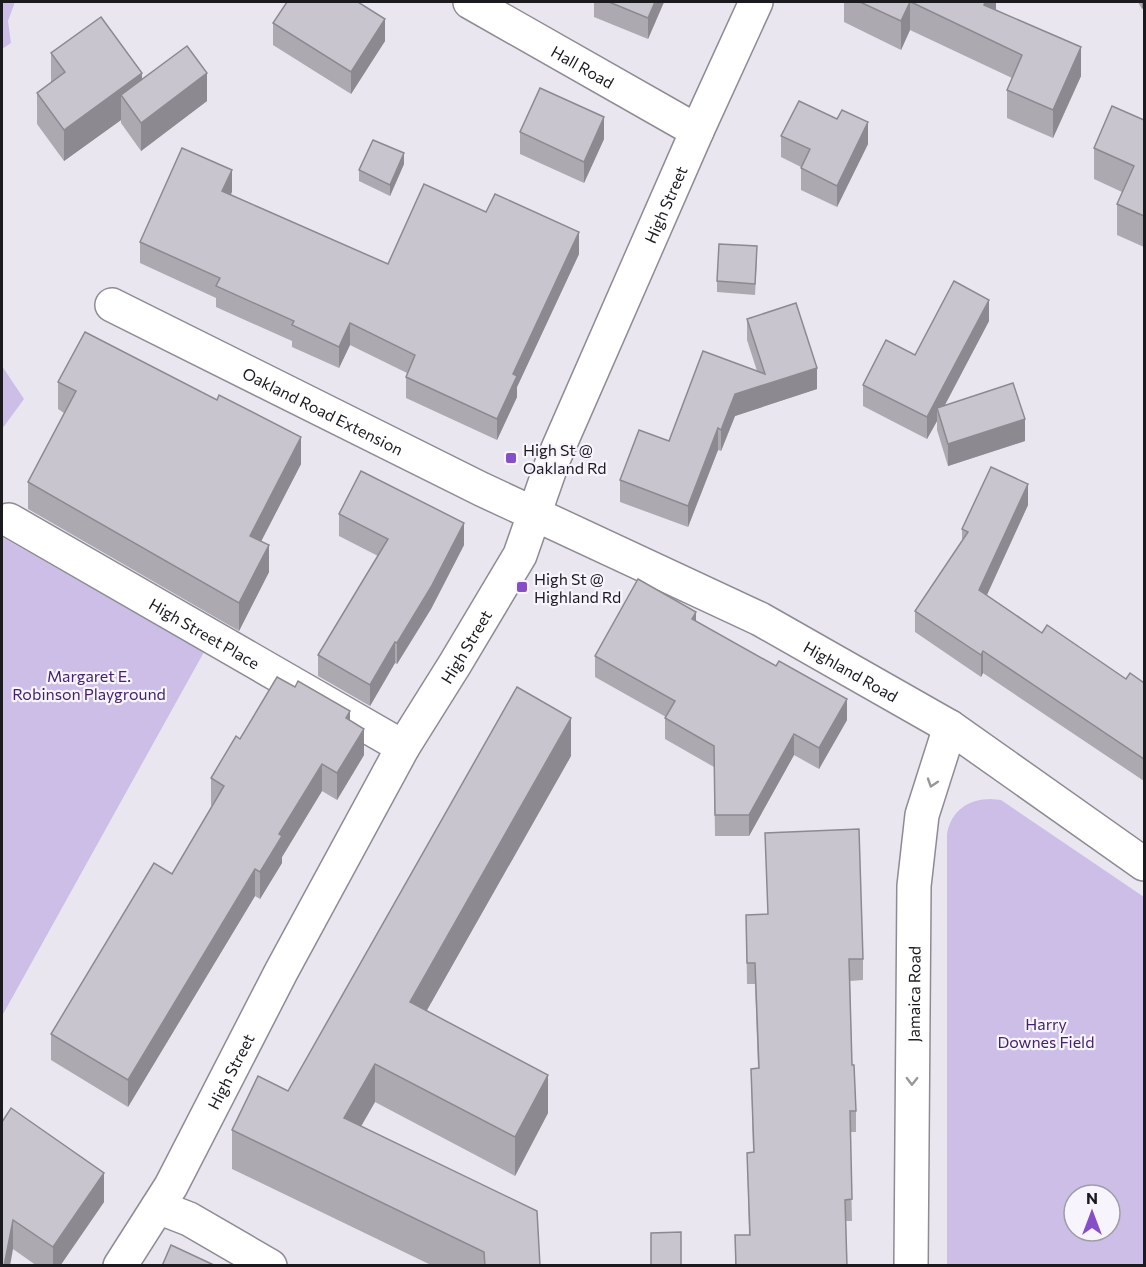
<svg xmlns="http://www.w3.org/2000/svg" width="1146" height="1267" font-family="Commissioner,sans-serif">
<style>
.green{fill:#cdbee8;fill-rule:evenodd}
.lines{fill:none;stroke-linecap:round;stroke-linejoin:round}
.minor-casing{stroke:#8e8b94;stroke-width:36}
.tertiary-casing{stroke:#8e8b94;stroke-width:36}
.minor{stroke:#fff;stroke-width:33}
.tertiary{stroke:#fff;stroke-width:33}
.wall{fill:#aca9b1}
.shaded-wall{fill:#8c8a90}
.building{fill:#c8c5ce;stroke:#8c8a90;stroke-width:1.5}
.oneway{stroke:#98989a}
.poi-dot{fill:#844fc7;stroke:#f7f4fd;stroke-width:2}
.labels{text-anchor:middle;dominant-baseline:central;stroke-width:4.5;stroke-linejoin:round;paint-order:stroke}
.street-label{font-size:16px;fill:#1b1a1e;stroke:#f7f4fd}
.poi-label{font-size:16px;fill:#1b1a1e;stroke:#f7f4fd;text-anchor:start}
.park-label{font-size:16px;fill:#44236c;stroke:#f7f4fd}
</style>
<rect width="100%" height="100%" fill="#eae6f0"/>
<g class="green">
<polygon points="2,2 15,2 8,21 11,43 2,49"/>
<polygon points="2,366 24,399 2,429"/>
<polygon points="2,537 204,652 2,1016 2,1024"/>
<path d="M991 799 1001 800 1144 897V1265H947V834C951 811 968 799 991 799ZM1074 1195H1110V1231H1074Z"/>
</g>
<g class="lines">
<defs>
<g id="minor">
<path id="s1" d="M470 2 697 131"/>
<path id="s2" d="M112 305 481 489 760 619 950 727 1144 864"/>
<path id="s3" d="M9 520 403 747"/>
<polyline points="158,1207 189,1219 270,1266"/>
<path id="s4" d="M911 1266 914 886 922 815 950 727"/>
</g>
<g id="tertiary">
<path id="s5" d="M120 1266 171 1186 281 972 403 747 455 664 520 555 553 460 697 131 756 2"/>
</g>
</defs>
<use href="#minor" class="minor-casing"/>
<use href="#tertiary" class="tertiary-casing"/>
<use href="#minor" class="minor"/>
<use href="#tertiary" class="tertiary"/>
</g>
<g class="wall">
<polygon points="594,2 664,2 648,39 594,17"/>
<polygon points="844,2 996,2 995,10 1081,76 1053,138 1007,118 1007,90 1012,78 910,30 901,50 844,22"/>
<polygon points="1138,2 1144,2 1144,7 1142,9"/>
<polygon points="273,23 385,41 351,94 273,45"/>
<polygon points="51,53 142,79 207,101 141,151 121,123 121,120 64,161 37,124 37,93 51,82"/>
<polygon points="1144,120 1144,247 1117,235 1117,204 1122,192 1094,179 1094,148"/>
<polygon points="520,132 604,139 584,183 520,154"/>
<polygon points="781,136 868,144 837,207 801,190 801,167 781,157"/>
<polygon points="404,164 390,196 359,181 359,170"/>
<polygon points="232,192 230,194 388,264 486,212 579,254 517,387 517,397 497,440 406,398 406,377 407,373 350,345 339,368 292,347 292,341 216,307 216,298 140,263 140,242"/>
<polygon points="757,257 755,295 717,292 717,281"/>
<polygon points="747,319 817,389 735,416 721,451 718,450 688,527 620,502 620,480 757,371 747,340"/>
<polygon points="989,321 945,405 1025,441 948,466 937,430 937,421 927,439 863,406 863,385 915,355"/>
<polygon points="58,382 301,464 261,541 269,572 239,631 28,509 28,482 64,413 58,409"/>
<polygon points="1028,505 987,595 1042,633 1126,679 1144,683 1144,781 983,673 981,677 915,632 915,611 962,541 962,529"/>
<polygon points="339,514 464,545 431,609 397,664 395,663 370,706 318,676 318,655 378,556 339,536"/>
<polygon points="696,621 847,720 819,769 794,755 749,836 715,836 714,767 665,739 665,718 666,717 595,677 595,656"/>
<polygon points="350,721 364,755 337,800 322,791 282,857 282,863 260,899 255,896 128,1107 51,1060 51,1034 172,874 212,806 211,805 211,778 240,739"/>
<polygon points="571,756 427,1010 548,1113 515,1176 375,1102 361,1126 540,1266 433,1266 232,1169 232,1130 288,1091"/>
<polygon points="765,833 863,959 863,980 850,981 852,1065 856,1111 856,1132 850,1132 852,1221 846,1221 847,1266 735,1266 735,1235 749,1235 747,1153 753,1152 751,1069 758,1068 755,984 747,984 746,915 768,914"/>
<polygon points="2,1122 104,1202 60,1266 37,1266 13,1249"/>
</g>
<g class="shaded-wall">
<polygon points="655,2 664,2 648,39 648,18"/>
<polygon points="910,2 910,30 901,50 901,21"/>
<polygon points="985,2 996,2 996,9 984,33 984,5"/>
<polygon points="1142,2 1144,2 1144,7 1142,9"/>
<polygon points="385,19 385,41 351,94 351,72"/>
<polygon points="1081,47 1081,76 1053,138 1053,110"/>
<polygon points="142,73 142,104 121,95 121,120 64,161 64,130"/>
<polygon points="207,73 207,101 141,151 141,123"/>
<polygon points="604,117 604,139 584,183 584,162"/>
<polygon points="868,122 868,144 837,207 837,186"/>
<polygon points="404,153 404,164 390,196 390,185"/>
<polygon points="232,170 232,192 222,212 222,191"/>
<polygon points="579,232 579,254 517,387 517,397 497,440 497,419 513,374"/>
<polygon points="989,300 989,321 939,416 937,408 937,421 927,439 927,417"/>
<polygon points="350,323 350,345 339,368 339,347"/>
<polygon points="817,368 817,389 735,416 721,451 721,430 735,394"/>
<polygon points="1025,419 1025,441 948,466 948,444"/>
<polygon points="718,428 718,450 688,527 688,506"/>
<polygon points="301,437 301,464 250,563 250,536"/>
<polygon points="1028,484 1028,505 979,612 979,590"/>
<polygon points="464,523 464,545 431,609 397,664 397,643"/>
<polygon points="269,545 269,572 239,631 239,603"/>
<polygon points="696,612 696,633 692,619"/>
<polygon points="395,642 395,663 370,706 370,685"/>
<polygon points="983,651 983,673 981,677 981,655"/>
<polygon points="847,699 847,720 819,769 819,748"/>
<polygon points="350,711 350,738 346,718"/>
<polygon points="571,718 571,756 410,1040 410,1002"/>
<polygon points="364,729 364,755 337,800 337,773"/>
<polygon points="794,734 794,755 749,836 749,815"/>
<polygon points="322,764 322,791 282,857 282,863 260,899 260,872 279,834"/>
<polygon points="255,869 255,896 128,1107 128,1080"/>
<polygon points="375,1064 375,1102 344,1156 344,1118"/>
<polygon points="548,1075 548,1113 515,1176 515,1137"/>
<polygon points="104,1173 104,1202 60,1266 53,1266 53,1247"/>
<polygon points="13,1220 13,1249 10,1266 4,1266"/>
</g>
<g class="building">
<polygon points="287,2 358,2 385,19 351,72 273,23"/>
<polygon points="609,2 655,2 648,18"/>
<polygon points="860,2 910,2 901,21"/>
<polygon points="911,2 985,2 984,5 1081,47 1053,110 1007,90 1022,55"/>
<polygon points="101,17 142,73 64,130 37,93 65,72 51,53"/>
<polygon points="187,46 207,73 141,123 121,95"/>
<polygon points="540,88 604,117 584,162 520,132"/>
<polygon points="799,101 837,119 842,110 868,122 837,186 801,168 810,149 781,136"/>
<polygon points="1112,106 1144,120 1144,216 1117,204 1134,166 1094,148"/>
<polygon points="373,140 404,153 390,185 359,170"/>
<polygon points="182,148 232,170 222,191 388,264 424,184 486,212 495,194 579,232 513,374 517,376 497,419 406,377 415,355 350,323 339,347 292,325 294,321 216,286 220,278 140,242"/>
<polygon points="719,244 757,246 755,284 717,281"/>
<polygon points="954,281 989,300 927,417 863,385 886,340 915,355"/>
<polygon points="796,303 817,368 735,394 721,430 718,428 688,506 620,480 639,430 669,441 703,351 765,374 747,319"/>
<polygon points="85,332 217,400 219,395 301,437 250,536 269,545 239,603 28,482 76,391 58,382"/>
<polygon points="1013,383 1025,419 948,444 937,408"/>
<polygon points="991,467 1028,484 979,590 1042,633 1047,625 1126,679 1130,673 1144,683 1144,759 983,651 981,655 915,611 968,532 962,529"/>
<polygon points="361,471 464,523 431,587 397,643 395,642 370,685 318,655 388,539 339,514"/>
<polygon points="638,579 696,612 692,619 776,666 779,661 847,699 819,748 794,734 749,815 715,815 714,746 665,718 675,701 595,656"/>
<polygon points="277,677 295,687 298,681 350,711 346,718 364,729 337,773 322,764 279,834 282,836 260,872 255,869 128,1080 51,1034 154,863 172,874 224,786 211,778 236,736 240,739"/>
<polygon points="517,687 571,718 410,1002 548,1075 515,1137 375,1064 344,1118 537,1211 540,1266 485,1266 484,1252 232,1130 258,1076 288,1091"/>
<polygon points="859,829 863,959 849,959 852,1065 854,1065 856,1111 850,1111 852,1199 845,1200 847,1266 736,1266 735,1235 750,1235 747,1153 754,1152 751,1069 759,1068 755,963 747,963 746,915 768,914 765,833"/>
<polygon points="11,1108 104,1173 53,1247 13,1220 4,1266 2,1266 2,1122"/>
<polygon points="681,1232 681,1266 651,1266 651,1233"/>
<polygon points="171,1245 216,1266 162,1266"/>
</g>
<defs><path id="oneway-chevron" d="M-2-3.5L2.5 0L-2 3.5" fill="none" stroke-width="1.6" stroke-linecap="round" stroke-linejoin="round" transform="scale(1.5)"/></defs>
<g class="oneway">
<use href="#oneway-chevron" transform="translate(932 783) rotate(108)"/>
<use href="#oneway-chevron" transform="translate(912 1081) rotate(91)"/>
</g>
<g class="poi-dot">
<rect x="505" y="452" width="12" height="12" rx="3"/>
<rect x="516" y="581" width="12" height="12" rx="3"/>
</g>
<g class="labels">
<g class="street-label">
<text stroke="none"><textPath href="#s1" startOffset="130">Hall Road</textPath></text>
<text stroke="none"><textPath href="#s5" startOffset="1196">High Street</textPath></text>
<text stroke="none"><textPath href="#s2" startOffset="236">Oakland Road Extension</textPath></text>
<text stroke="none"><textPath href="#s3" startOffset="226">High Street Place</textPath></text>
<text stroke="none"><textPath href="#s5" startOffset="710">High Street</textPath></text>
<text stroke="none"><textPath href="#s2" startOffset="825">Highland Road</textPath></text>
<text stroke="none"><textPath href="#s4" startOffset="272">Jamaica Road</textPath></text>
<text stroke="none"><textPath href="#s5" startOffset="224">High Street</textPath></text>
</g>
<g class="poi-label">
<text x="523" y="449">High St @<tspan x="523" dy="18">Oakland Rd</tspan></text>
<text x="534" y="578">High St @<tspan x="534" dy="18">Highland Rd</tspan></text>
</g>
<g class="park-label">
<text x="89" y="675">Margaret E.<tspan x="89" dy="18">Robinson Playground</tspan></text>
<text x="1046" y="1023">Harry<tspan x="1046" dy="18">Downes Field</tspan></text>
</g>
</g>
<rect width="1146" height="1267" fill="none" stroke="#1b1a1e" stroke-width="6"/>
<g transform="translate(1092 1213)"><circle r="28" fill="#f7f4fd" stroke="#9f9da4" stroke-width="1.5"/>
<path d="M0-4.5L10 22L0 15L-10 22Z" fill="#844fc7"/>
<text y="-9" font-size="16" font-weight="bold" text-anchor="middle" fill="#1b1a1e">N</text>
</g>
</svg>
